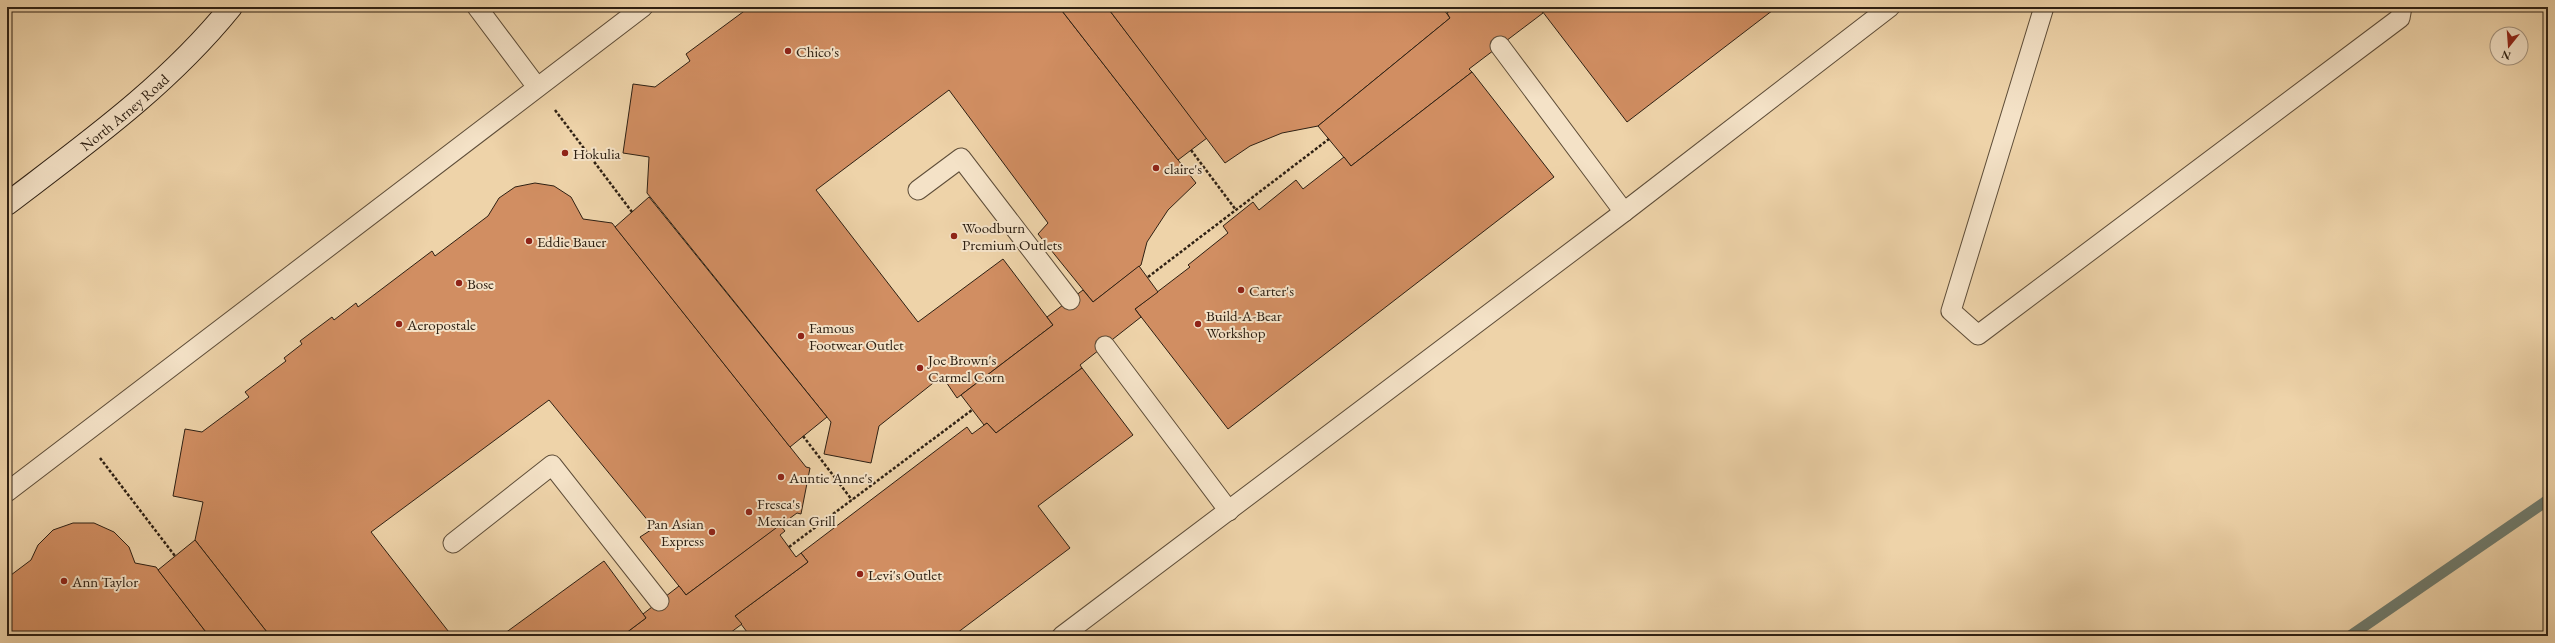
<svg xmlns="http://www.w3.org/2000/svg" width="2555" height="643" font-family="'EB Garamond',serif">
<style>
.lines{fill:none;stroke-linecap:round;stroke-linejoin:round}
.stream{stroke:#6e7b6e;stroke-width:11}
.building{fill:#d18e62;stroke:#2e2013}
.lane-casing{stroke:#5e4d38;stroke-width:21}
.secondary-casing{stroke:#2e2013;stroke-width:24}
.path{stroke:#2e2013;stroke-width:2.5;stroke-dasharray:3 2;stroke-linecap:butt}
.lane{stroke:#f4e2c7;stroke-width:19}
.secondary{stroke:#f4e2c7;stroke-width:22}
.poi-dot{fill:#8f2418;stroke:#f4e2c7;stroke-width:1.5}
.labels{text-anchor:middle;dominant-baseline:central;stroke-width:4;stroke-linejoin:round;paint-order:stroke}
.poi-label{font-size:15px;fill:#2e2013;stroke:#f4e2c7;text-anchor:start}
.street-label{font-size:15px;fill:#2e2013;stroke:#f4e2c7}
</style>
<rect width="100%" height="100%" fill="#eed3a9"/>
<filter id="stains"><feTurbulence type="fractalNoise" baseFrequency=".005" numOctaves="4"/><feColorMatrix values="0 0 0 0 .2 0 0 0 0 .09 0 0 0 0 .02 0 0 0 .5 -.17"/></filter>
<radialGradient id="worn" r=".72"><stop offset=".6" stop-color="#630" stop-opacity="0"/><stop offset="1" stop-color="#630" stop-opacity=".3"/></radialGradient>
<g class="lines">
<polyline class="stream" points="2350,636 2548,500"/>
</g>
<g class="building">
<polygon points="746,7 1059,7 1196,183 1168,210 1147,242 1141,265 1093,302 1038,234 1048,223 949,90 816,190 918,322 1003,259 1053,325 957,398 942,376 879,426 871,463 824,454 831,422 647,193 649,157 623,153 633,84 655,87 690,61 686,54 747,9"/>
<polygon points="1059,7 1107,7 1207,138 1178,160"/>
<polygon points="1107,7 1442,7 1450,18 1318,126 1282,133 1250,146 1225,163"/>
<polygon points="1455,7 1539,7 1543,13 1469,69 1472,72 1351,166 1318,126 1450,18 1447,13"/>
<polygon points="1539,7 1777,7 1627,122"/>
<polygon points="1472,72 1554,177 1228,429 1135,309 1190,267 1188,265 1228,233 1223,226 1253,202 1259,210 1296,180 1303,189 1344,157 1351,166"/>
<polygon points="535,183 554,186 571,197 583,219 612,223 806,467 810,468 801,514 797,513 686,595 640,537 654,528 549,400 371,532 452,636 270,636 195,540 203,502 173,496 185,429 202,432 249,397 245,392 286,361 284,358 302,344 300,341 332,317 334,320 356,303 358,307 432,251 435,256 488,216 499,198 515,187"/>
<polygon points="649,197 827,417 790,447 615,227"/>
<polygon points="1139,266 1158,292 1135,309 1141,317 1080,365 1082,368 996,433 987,423 984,425 961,395 1053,325 1047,317 1083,290 1093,302"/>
<polygon points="1082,368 1133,435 1038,506 1070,548 953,636 750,636 735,616 808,562 801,553 967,427 972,434 987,423 996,433"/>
<polygon points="73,523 94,523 114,532 129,547 135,563 156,567 209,636 7,636 7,578 31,560 38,545 53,530"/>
<polygon points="780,525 785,531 780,535 796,557 801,553 808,562 735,616 742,624 726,636 622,636 646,618 643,614 679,586 686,595"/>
<polygon points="195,540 270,636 209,636 158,570"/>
<polygon points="604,561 646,618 622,636 501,636"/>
</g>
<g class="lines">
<defs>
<g id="lane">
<polyline points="477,7 537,87"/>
<polyline points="2044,7 1951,311 1978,335 2400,18 2402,7"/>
<polyline points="1500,46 1624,212"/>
<polyline points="918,190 961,158 1070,300"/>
<polyline points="1105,346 1229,511"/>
<polyline points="7,492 643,7"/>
<polyline points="453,543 552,465 659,601"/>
<polyline points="1062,636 1624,212 1890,7"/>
</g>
<g id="secondary">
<path id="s1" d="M7 204C87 143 167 86 231 7"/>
</g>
</defs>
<use href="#lane" class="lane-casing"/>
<use href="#secondary" class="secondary-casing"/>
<g class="path">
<polyline points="555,110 632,212"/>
<polyline points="1191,150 1236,210"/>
<polyline points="1148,277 1329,139"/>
<polyline points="803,436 852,500"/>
<polyline points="100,458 175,556"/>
<polyline points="789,547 972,410"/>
</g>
<use href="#lane" class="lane"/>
<use href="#secondary" class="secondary"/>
</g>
<g class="poi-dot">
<circle cx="788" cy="51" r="4"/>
<circle cx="565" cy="153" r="4"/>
<circle cx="1156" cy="168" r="4"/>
<circle cx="954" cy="236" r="4"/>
<circle cx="529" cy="241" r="4"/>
<circle cx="459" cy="283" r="4"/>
<circle cx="1241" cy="290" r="4"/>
<circle cx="399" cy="324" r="4"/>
<circle cx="1198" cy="324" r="4"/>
<circle cx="801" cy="336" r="4"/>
<circle cx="920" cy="368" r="4"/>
<circle cx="781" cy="477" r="4"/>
<circle cx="749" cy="512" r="4"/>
<circle cx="712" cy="532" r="4"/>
<circle cx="860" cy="574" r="4"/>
<circle cx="64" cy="581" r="4"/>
</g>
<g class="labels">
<g class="poi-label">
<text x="796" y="51">Chico's</text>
<text x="573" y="153">Hokulia</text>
<text x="1164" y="168">claire's</text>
<text x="962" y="227">Woodburn<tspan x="962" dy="17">Premium Outlets</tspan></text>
<text x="537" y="241">Eddie Bauer</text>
<text x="467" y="283">Bose</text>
<text x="1249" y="290">Carter's</text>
<text x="1206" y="315">Build-A-Bear<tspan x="1206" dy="17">Workshop</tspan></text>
<text x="407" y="324">Aeropostale</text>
<text x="809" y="327">Famous<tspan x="809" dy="17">Footwear Outlet</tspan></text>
<text x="928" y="359">Joe Brown's<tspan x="928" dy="17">Carmel Corn</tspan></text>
<text x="789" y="477">Auntie Anne's</text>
<text x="757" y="503">Fresca's<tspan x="757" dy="17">Mexican Grill</tspan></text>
<text x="704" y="523" text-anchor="end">Pan Asian<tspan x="704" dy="17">Express</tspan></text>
<text x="868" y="574">Levi's Outlet</text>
<text x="72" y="581">Ann Taylor</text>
</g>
<g class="street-label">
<text stroke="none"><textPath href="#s1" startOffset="149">North Arney Road</textPath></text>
</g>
</g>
<rect width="2555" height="643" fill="none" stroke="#eed3a9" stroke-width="24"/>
<rect x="8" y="8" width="2539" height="627" fill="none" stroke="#2e2013" stroke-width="2"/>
<rect x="12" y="12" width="2531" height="619" fill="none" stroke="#2e2013"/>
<g transform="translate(2509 46) rotate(197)"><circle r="19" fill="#f4e2c7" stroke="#a5947f"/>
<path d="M0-3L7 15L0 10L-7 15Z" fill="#8f2418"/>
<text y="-6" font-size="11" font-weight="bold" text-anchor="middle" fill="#2e2013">N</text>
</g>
<rect width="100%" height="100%" filter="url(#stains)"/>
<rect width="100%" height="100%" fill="url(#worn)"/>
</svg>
